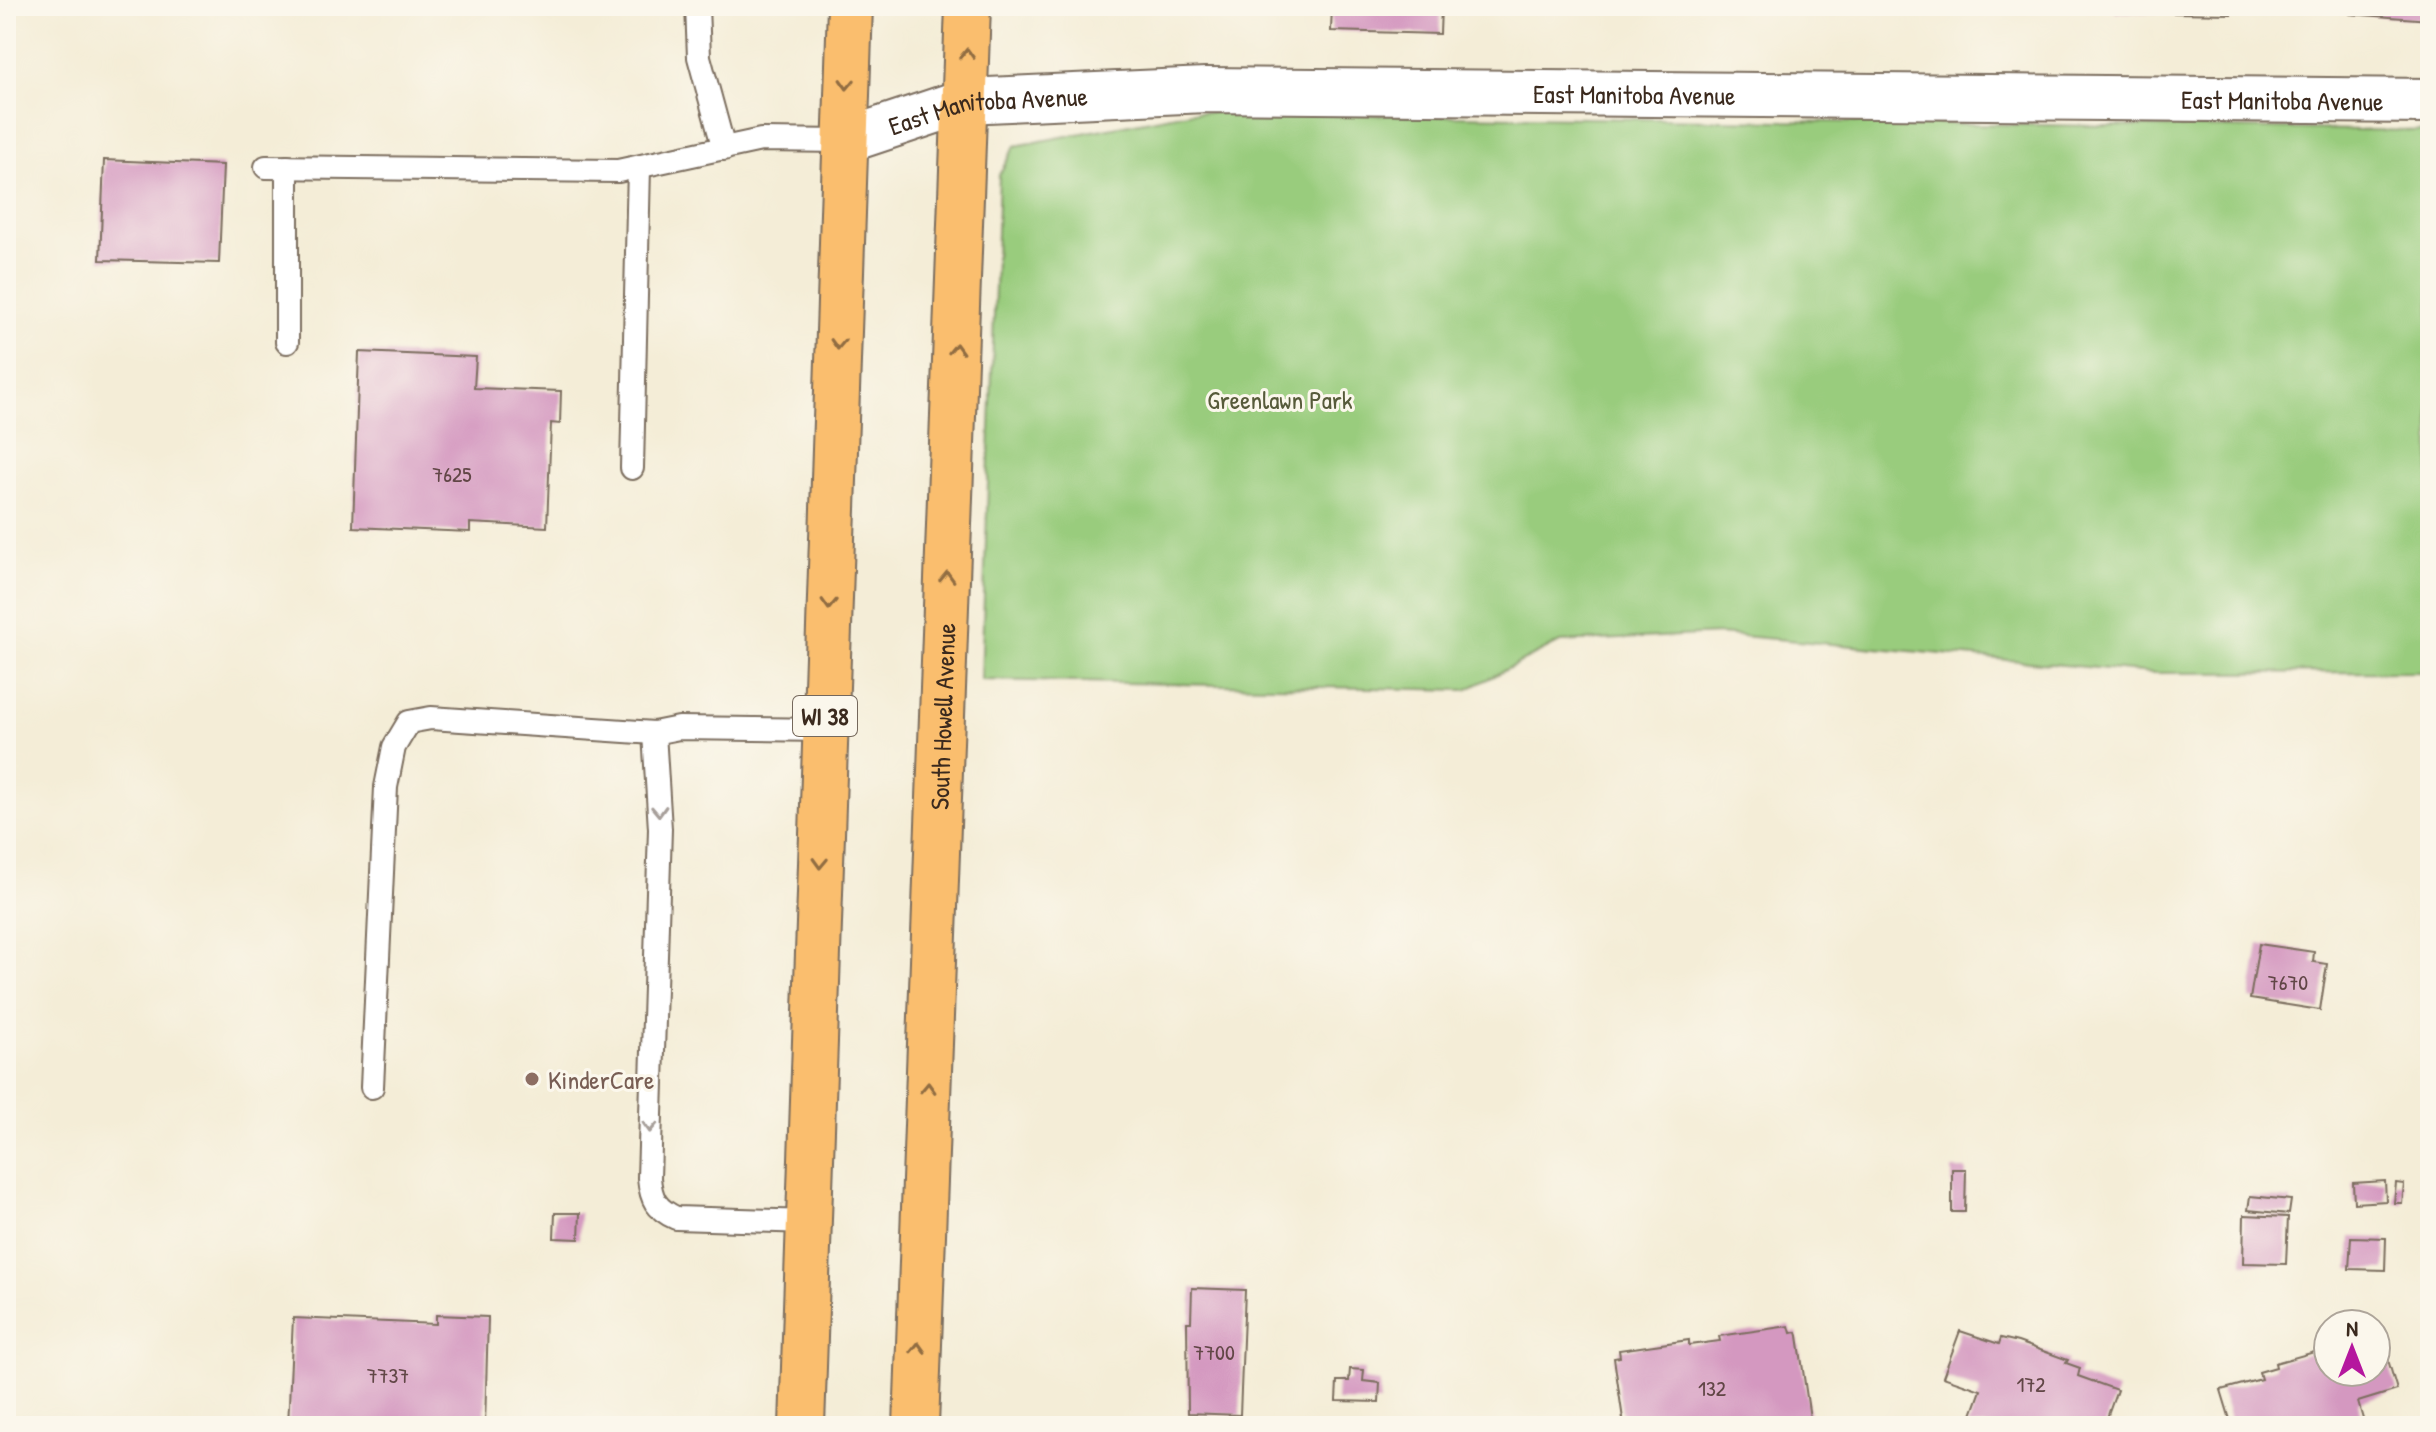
<svg xmlns="http://www.w3.org/2000/svg" width="2436" height="1432" font-family="'Patrick Hand',sans-serif">
<style>
.green{fill:#99cc7d;stroke:#6a7b4e;stroke-width:2}
.building{fill:#d498c0}
.lines{fill:none;stroke-linecap:round;stroke-linejoin:round}
.service-casing{stroke:#7c6e5f;stroke-width:26}
.minor-casing{stroke:#7c6e5f;stroke-width:48}
.primary-casing{stroke:#7c6e5f;stroke-width:48}
.service{stroke:#fff;stroke-width:22}
.minor{stroke:#fff;stroke-width:44}
.primary{stroke:#fabe6e;stroke-width:44}
.oneway{stroke:#916d42}
.oneway2{stroke:#a79f9a}
.education-dot{fill:#8d6e63;stroke:#fbf7ec;stroke-width:3}
.labels{text-anchor:middle;dominant-baseline:central;stroke-width:6;stroke-linejoin:round;paint-order:stroke}
.number-label{font-size:22px;fill:#614646}
.shield{fill:#fbf7ec;stroke:#75685c;stroke-width:2}
.shield-label{font-size:24px;font-weight:bold;fill:#3b2a1e}
.street-label{font-size:26px;fill:#3b2a1e;stroke:#fbf7ec}
.park-label{font-size:26px;fill:#575b3a;stroke:#fbf7ec}
.education-label{font-size:26px;fill:#785e54;stroke:#fbf7ec;text-anchor:start}
</style>
<rect width="100%" height="100%" fill="#fbf7ec"/>
<filter id="ink" filterUnits="userSpaceOnUse"><feTurbulence type="fractalNoise" baseFrequency=".0125" numOctaves="2"/><feDisplacementMap in="SourceGraphic" scale="16" xChannelSelector="R" yChannelSelector="G"/><feConvolveMatrix kernelMatrix="1 2 1 2 8 2 1 2 1" color-interpolation-filters="sRGB"/></filter>
<filter id="wash" filterUnits="userSpaceOnUse"><feTurbulence type="fractalNoise" baseFrequency=".006" numOctaves="4" result="noise"/><feDisplacementMap in="SourceGraphic" scale="32" xChannelSelector="R" yChannelSelector="G"/><feGaussianBlur stdDeviation="1.8" result="paint"/><feColorMatrix in="noise" values="0 0 0 0 0 0 0 0 0 0 0 0 0 0 0 0 0 1.4 0 .05"/><feComposite in="paint" operator="in"/></filter>
<g filter="url(#wash)">
<rect width="100%" height="100%" fill="#f4edd7"/>
<polygon class="green" points="1192,112 2430,131 2430,672 2153,673 1719,634 1560,642 1466,690 981,680 999,175 1015,146"/>
<g id="blocks">
<g class="building">
<polygon points="1332,6 1441,6 1440,34 1331,31"/>
<polygon points="2115,6 2231,6 2231,14 2115,12"/>
<polygon points="2350,6 2430,6 2430,20 2350,14"/>
<polygon points="104,160 223,165 219,263 100,260"/>
<polygon points="359,352 476,357 474,388 561,391 560,424 551,423 547,527 470,523 470,532 353,527"/>
<polygon points="2259,944 2314,952 2313,962 2327,964 2320,1010 2250,999"/>
<polygon points="1952,1169 1966,1169 1965,1212 1952,1212"/>
<polygon points="2385,1181 2386,1201 2354,1203 2353,1183"/>
<polygon points="2396,1183 2404,1184 2402,1203 2394,1203"/>
<polygon points="2250,1196 2291,1200 2289,1214 2248,1210"/>
<polygon points="555,1213 580,1213 579,1239 554,1238"/>
<polygon points="2244,1215 2288,1217 2286,1264 2243,1263"/>
<polygon points="2351,1237 2386,1238 2385,1270 2349,1269"/>
<polygon points="1192,1288 1245,1290 1240,1415 1188,1413 1187,1322 1191,1322"/>
<polygon points="436,1315 488,1317 485,1426 288,1426 293,1318 436,1324"/>
<polygon points="1789,1326 1791,1333 1797,1332 1798,1336 1810,1418 1803,1419 1804,1426 1624,1426 1614,1358 1620,1357 1619,1350 1689,1340 1689,1345 1720,1341 1719,1336"/>
<polygon points="1960,1331 1999,1344 2001,1338 2018,1342 2068,1360 2066,1363 2080,1368 2078,1376 2117,1390 2104,1426 2071,1426 2060,1422 2059,1426 1968,1426 1981,1390 1943,1377"/>
<polygon points="2383,1343 2397,1390 2358,1402 2365,1426 2232,1426 2221,1390 2261,1379 2259,1372 2276,1367 2275,1363 2325,1349 2328,1372 2376,1372 2376,1345"/>
<polygon points="1350,1369 1364,1370 1363,1381 1380,1383 1379,1402 1336,1401 1337,1381 1349,1381"/>
</g>
</g>
</g>
<g filter="url(#ink)">
<use href="#blocks" fill-opacity="0" stroke="#7c6e5f" stroke-width="2"/>
<g class="lines">
<defs>
<g id="service">
<polyline points="697,6 699,57 724,149"/>
<polyline points="266,167 618,171 761,140 845,141"/>
<polyline points="287,167 287,342"/>
<polyline points="632,468 639,167"/>
<path d="M654 733 660 829 649 1178C651 1199 656 1209 676 1218L809 1222"/>
<polyline points="372,1087 386,787 394,747 409,722 431,718 654,733 679,728 824,730"/>
</g>
<g id="minor">
<path id="s1" d="M845 141 965 101 1206 90 2430 101"/>
</g>
<g id="primary">
<polyline points="802,1426 850,6"/>
<path id="s2" d="M916 1426 968 6"/>
</g>
</defs>
<use href="#service" class="service-casing"/>
<use href="#minor" class="minor-casing"/>
<use href="#primary" class="primary-casing"/>
<use href="#service" class="service"/>
<use href="#minor" class="minor"/>
<use href="#primary" class="primary"/>
</g>
<defs><path id="oneway-chevron" d="M-2-3.5L2.5 0L-2 3.5" fill="none" stroke-width="1.6" stroke-linecap="round" stroke-linejoin="round" transform="scale(2)"/></defs>
<g class="oneway">
<use href="#oneway-chevron" transform="translate(967 54) rotate(-88)"/>
<use href="#oneway-chevron" transform="translate(847 84) rotate(92)"/>
<use href="#oneway-chevron" transform="translate(838 344) rotate(92)"/>
<use href="#oneway-chevron" transform="translate(956 349) rotate(-88)"/>
<use href="#oneway-chevron" transform="translate(947 577) rotate(-88)"/>
<use href="#oneway-chevron" transform="translate(829 604) rotate(92)"/>
<use href="#oneway-chevron" transform="translate(820 863) rotate(92)"/>
<use href="#oneway-chevron" transform="translate(928 1088) rotate(-88)"/>
<use href="#oneway-chevron" transform="translate(918 1348) rotate(-88)"/>
</g>
<g class="oneway2">
<use href="#oneway-chevron" transform="translate(659 811) rotate(88)"/>
<use href="#oneway-chevron" transform="translate(650 1127) rotate(92)"/>
</g>
</g>
<circle class="education-dot" cx="532" cy="1079" r="8"/>
<g class="labels">
<g class="number-label">
<text x="452" y="474">7625</text>
<text x="2288" y="982">7670</text>
<text x="1214" y="1352">7700</text>
<text x="388" y="1375">7737</text>
<text x="2031" y="1384">172</text>
<text x="1712" y="1388">132</text>
</g>
<rect class="shield" x="793" y="696" width="64" height="40" rx="6"/>
<g class="shield-label">
<text x="825" y="716">WI 38</text>
</g>
<g class="street-label">
<text stroke="none"><textPath href="#s1" startOffset="796">East Manitoba Avenue</textPath></text>
<text stroke="none"><textPath href="#s1" startOffset="1444">East Manitoba Avenue</textPath></text>
<text stroke="none"><textPath href="#s1" startOffset="148">East Manitoba Avenue</textPath></text>
<text stroke="none"><textPath href="#s2" startOffset="710">South Howell Avenue</textPath></text>
</g>
<g class="park-label">
<text x="1280" y="399">Greenlawn Park</text>
</g>
<g class="education-label">
<text x="548" y="1079">KinderCare</text>
</g>
</g>
<rect width="2436" height="1432" fill="none" stroke="#fbf7ec" stroke-width="32"/>
<g transform="translate(2352 1348)"><circle r="38" fill="#fbf7ec" stroke="#aea59a" stroke-width="2"/>
<path d="M0-6L14 30L0 20L-14 30Z" fill="#b5179e"/>
<text y="-12" font-size="22" font-weight="bold" text-anchor="middle" fill="#3b2a1e">N</text>
</g>
</svg>
